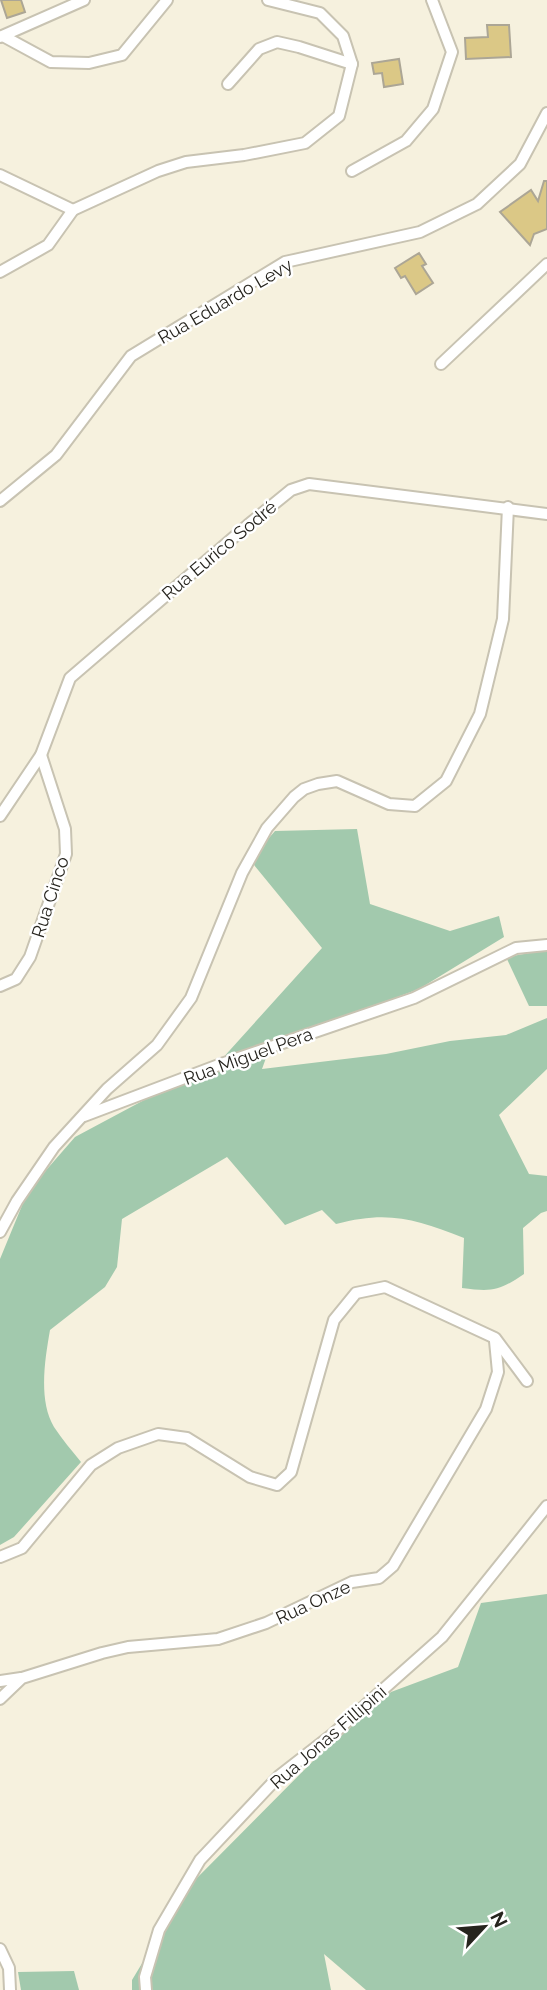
<svg xmlns="http://www.w3.org/2000/svg" width="547" height="1990" font-family="Raleway,sans-serif">
<style>
.green{fill:#a2c9ad}
.building{fill:#dbc886;stroke:#aca695;stroke-width:2}
.lines{fill:none;stroke-linecap:round;stroke-linejoin:round}
.minor-casing{stroke:#c8c3b2;stroke-width:14}
.minor{stroke:#fff;stroke-width:10}
.labels{text-anchor:middle;dominant-baseline:central;stroke-width:5;stroke-linejoin:round;paint-order:stroke}
.street-label{font-size:18px;fill:#26241e;stroke:#fff}
</style>
<rect width="100%" height="100%" fill="#f6f1de"/>
<g class="green">
<path d="M357 829 370 904 450 931 499 916 504 937 419 989 271 1044 262 1069 386 1054 450 1041 506 1035 547 1018V1069L499 1115 529 1174 547 1176V1211L541 1213 523 1228 524 1274C499 1291 492 1292 462 1288L464 1238C416 1219 388 1210 336 1224L322 1210 285 1225 227 1157 122 1219 117 1267 105 1287 50 1330C45 1359 38 1400 54 1427 62 1439 72 1451 81 1462L14 1537 0 1545V1259L28 1191 75 1137 176 1083 202 1081 322 948 250 860 275 831Z"/>
<polygon points="547,950 547,1006 529,1006 506,957"/>
<polygon points="547,1594 547,1990 366,1990 324,1954 331,1990 132,1990 132,1980 188,1887 317,1757 391,1692 458,1667 481,1603"/>
<polygon points="74,1971 79,1990 21,1990 18,1972"/>
</g>
<g class="building">
<polygon points="1,0 21,0 25,12 7,18"/>
<polygon points="487,25 509,25 511,57 466,59 465,38 488,37"/>
<polygon points="399,59 403,84 384,87 382,73 374,74 372,63"/>
<polygon points="544,181 547,181 547,229 534,234 530,245 500,212 531,190 538,201"/>
<polygon points="419,253 426,264 422,266 433,283 416,294 405,276 401,278 395,268"/>
</g>
<g class="lines">
<defs>
<g id="minor">
<polyline points="3,36 51,62 89,63 122,55 167,0"/>
<polyline points="0,37 84,0"/>
<polyline points="228,84 259,49 277,42 299,47 352,64"/>
<polyline points="352,171 406,141 433,109 452,52 432,0"/>
<polyline points="0,175 73,210"/>
<polyline points="0,272 48,245 73,210 158,171 186,162 244,155 305,143 339,116 352,64 343,36 320,13 268,0"/>
<polyline points="441,364 547,264"/>
<polyline points="0,501 56,455 131,356 285,262 420,232 477,204 520,164 547,113"/>
<polyline points="0,816 41,755 70,678 248,525 291,490 309,484 547,514"/>
<polyline points="0,986 16,979 30,957 66,854 65,829 41,755"/>
<polyline points="84,1116 224,1063 414,998 516,948 547,945"/>
<polyline points="0,1232 17,1201 54,1147 107,1089 157,1045 191,998 242,873 267,828 294,797 304,789 318,784 337,781 389,804 415,806 446,781 480,714 503,619 508,507"/>
<polyline points="0,1557 22,1548 91,1465 118,1448 158,1434 187,1438 250,1477 277,1485 291,1472 334,1320 356,1293 385,1287 495,1338 527,1381"/>
<polyline points="0,1681 21,1678"/>
<polyline points="0,1699 22,1678 102,1653 128,1647 218,1639 266,1623 352,1582 379,1578 393,1566 486,1409 498,1372 495,1341"/>
<polyline points="0,1949 9,1968 10,1990"/>
<polyline points="146,1990 145,1977 159,1930 200,1860 279,1776 333,1734 442,1637 547,1506"/>
</g>
</defs>
<use href="#minor" class="minor-casing"/>
<use href="#minor" class="minor"/>
</g>
<g class="labels">
<g class="street-label">
<text transform="translate(225 301) rotate(-30)">Rua Eduardo Levy</text>
<text transform="translate(219 550) rotate(-40)">Rua Eurico Sodré</text>
<text transform="translate(50 897) rotate(-72)">Rua Cinco</text>
<text transform="translate(248 1056) rotate(-20)">Rua Miguel Pera</text>
<text transform="translate(313 1602) rotate(-25)">Rua Onze</text>
<text transform="translate(328 1737) rotate(-41)">Rua Jonas Fillipini</text>
</g>
</g>
<g transform="translate(484 1927) rotate(64)" stroke="#ffffff" stroke-width="5" paint-order="stroke">
<path d="M0-5L12 26L0 18L-12 26Z" fill="#26241e"/>
<text y="-10" font-size="19" font-weight="bold" text-anchor="middle" fill="#26241e">N</text>
</g>
</svg>
